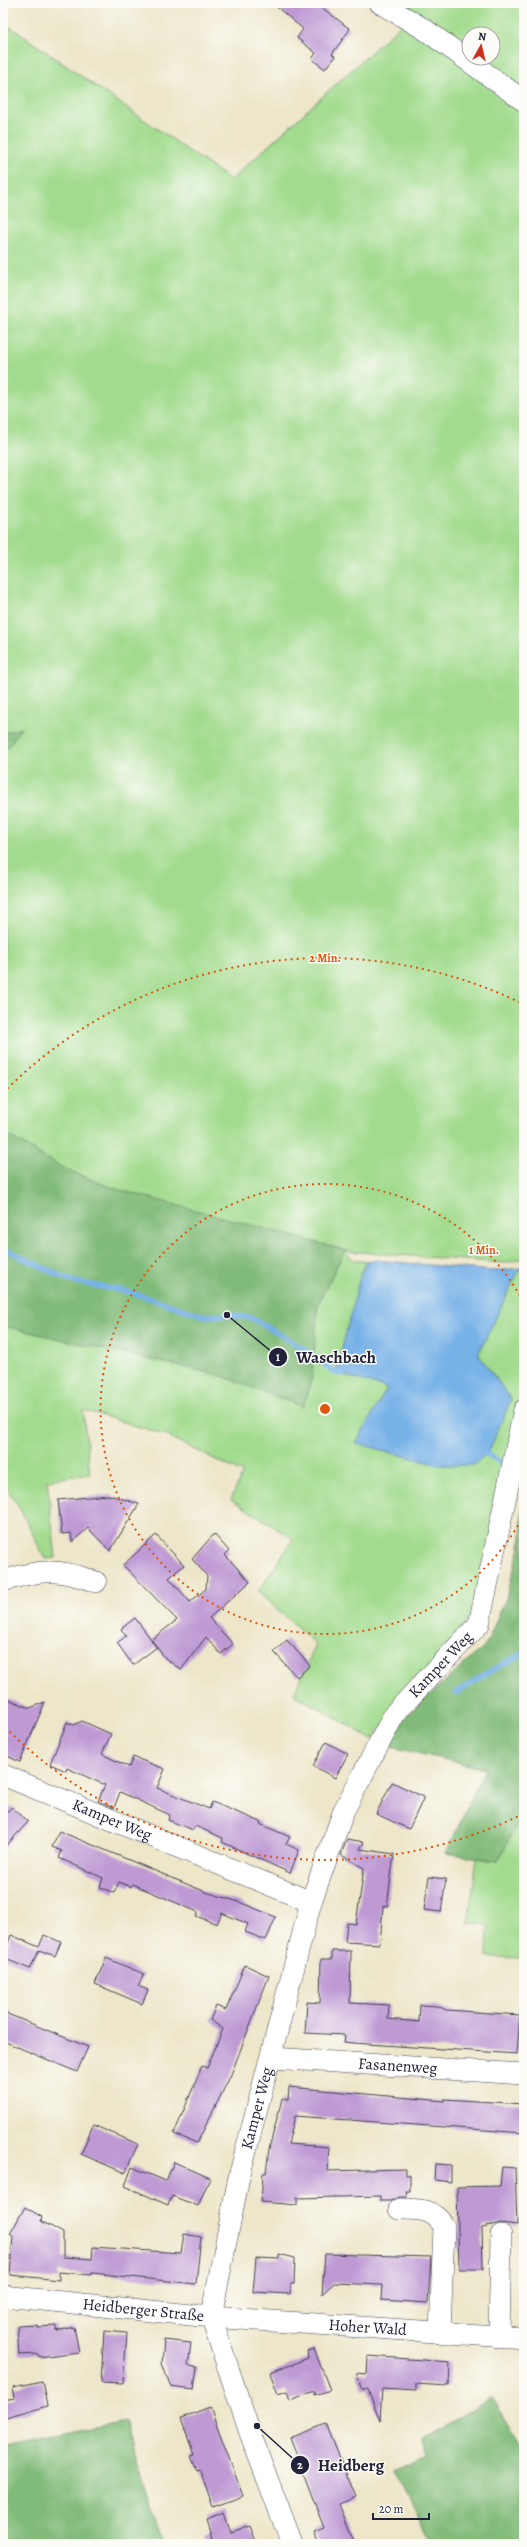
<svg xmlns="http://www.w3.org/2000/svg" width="527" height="2547" font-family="Alegreya,serif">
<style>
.green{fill:#a2db8e;stroke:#627e64}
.forest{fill:#81bb79;stroke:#526e5a}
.water{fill:#76b1e7;stroke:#4c6a91}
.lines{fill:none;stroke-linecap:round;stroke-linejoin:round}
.stream{stroke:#76b1e7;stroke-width:5.5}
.building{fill:#be99d4}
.minor-casing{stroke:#403f50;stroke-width:22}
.minor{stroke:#fff;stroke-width:21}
.ring{fill:none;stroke:#de560e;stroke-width:2;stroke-dasharray:2 4}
.labels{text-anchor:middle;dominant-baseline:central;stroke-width:3;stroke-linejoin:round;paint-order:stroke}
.street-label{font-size:16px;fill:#22223b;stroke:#fdfcf7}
.centre{fill:#de560e;stroke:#fdfcf7;stroke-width:2}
.ring-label{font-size:12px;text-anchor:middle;font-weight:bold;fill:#de560e;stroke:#fdfcf7;stroke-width:3;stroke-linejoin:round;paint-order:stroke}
.leader{fill:none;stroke:#22223b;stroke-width:1.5}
.callout-dot{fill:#22223b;stroke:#fdfcf7;stroke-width:1.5}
.mark-label{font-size:12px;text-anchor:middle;font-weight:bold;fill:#fff}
.callout-label{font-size:17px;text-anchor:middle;font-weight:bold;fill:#22223b;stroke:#fdfcf7;stroke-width:3;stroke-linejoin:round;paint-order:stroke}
</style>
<rect width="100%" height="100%" fill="#fdfcf7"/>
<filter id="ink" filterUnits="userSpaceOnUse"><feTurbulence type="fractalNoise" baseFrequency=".025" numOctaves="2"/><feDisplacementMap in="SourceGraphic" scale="8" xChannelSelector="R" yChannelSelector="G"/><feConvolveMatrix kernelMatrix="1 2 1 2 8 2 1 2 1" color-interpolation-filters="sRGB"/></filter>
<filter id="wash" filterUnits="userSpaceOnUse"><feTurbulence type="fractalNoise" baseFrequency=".012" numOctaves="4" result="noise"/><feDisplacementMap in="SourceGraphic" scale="16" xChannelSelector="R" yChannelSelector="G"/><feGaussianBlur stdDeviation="0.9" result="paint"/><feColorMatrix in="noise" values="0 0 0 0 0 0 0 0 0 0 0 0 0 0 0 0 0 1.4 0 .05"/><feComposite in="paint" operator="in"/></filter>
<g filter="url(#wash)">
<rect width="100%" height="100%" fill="#ede6c9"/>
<g class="green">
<polygon points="400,3 524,3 524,92 481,58 493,58 493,34 469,34 469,49"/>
<polygon points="3,22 231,180 403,23 453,56 524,113 524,1258 506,1263 345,1251 354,1260 371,1262 336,1373 388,1387 511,1399 478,1354 520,1268 524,1267 524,1395 506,1488 490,1593 372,1739 294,1694 316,1644 258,1592 293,1539 231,1499 243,1473 163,1434 83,1410 90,1474 47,1480 56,1558 45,1559 18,1505 3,1483"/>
<polygon points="524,1810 524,1958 487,1957 488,1925 468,1923 477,1858 498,1861"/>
</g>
<g class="forest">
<polygon points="21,728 3,754 3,733"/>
<polygon points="3,1132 65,1169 113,1188 345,1250 318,1304 312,1377 303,1407 222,1376 3,1326"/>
<polygon points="524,1482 524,1810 498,1861 446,1853 485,1769 387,1746 408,1714 486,1645 506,1598 520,1547"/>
<polygon points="491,2398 524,2452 524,2544 429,2544 397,2469 430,2454 424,2439"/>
<polygon points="125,2421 164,2544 5,2544 3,2445"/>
</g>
<polygon class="water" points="375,1260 494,1271 520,1268 478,1354 511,1399 489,1451 474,1465 438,1465 356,1443 387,1388 336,1373 361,1273 366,1263"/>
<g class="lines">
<g class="stream">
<polyline points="3,1248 71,1281 130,1292 205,1316 227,1315 252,1318 301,1347 336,1373 344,1374"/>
<polyline points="480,1450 507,1466"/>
<polyline points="515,1470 524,1474"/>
<polyline points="456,1693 485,1674 524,1653"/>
</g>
</g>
<g id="blocks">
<g class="building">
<polygon points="272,3 316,3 350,29 332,54 335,56 325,69 312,59 316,53 297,38 303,29"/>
<polygon points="109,1495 139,1504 110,1551 88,1528 72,1542 71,1533 62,1534 58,1500"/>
<polygon points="214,1534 229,1551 225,1555 250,1582 209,1618 233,1644 221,1654 206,1637 181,1670 165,1658 151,1640 177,1620 123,1565 156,1535 184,1565 169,1578 190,1602 206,1589 207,1576 192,1559"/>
<polygon points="135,1618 157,1647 133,1665 117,1643 126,1636 121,1629"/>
<polygon points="287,1640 310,1666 297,1677 274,1652"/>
<polygon points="3,1697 30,1708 45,1702 20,1762 3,1754"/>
<polygon points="82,1721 111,1734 102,1754 129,1767 133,1757 165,1769 157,1788 209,1809 212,1802 261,1822 260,1824 290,1837 286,1844 299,1850 290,1873 222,1842 223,1838 195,1826 193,1830 168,1820 170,1815 120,1792 114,1808 98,1801 105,1785 67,1768 66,1771 50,1764 67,1722 74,1725"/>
<polygon points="326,1742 348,1754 335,1778 313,1766"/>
<polygon points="392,1782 424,1797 409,1829 376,1814"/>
<polygon points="12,1807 28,1822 3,1849 3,1815"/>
<polygon points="59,1831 206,1892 239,1902 276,1917 266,1940 245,1932 248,1924 222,1913 217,1924 196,1916 198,1912 132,1884 131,1887 119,1882 114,1893 100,1887 103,1878 59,1858 62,1851 52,1847"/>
<polygon points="347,1839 364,1842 360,1849 394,1854 387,1906 383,1906 380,1944 345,1942 347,1923 356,1924 364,1868 341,1855"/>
<polygon points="429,1877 446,1879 441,1912 424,1910"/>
<polygon points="11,1935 39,1947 44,1935 61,1942 55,1956 39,1950 30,1969 3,1958 3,1941 8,1943"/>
<polygon points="332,1951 351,1951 350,2003 389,2005 388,2019 419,2022 420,2005 438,2006 446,2010 520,2015 517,2054 353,2043 344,2042 345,2035 305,2033 307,2002 320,2003 321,1959 332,1959"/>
<polygon points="106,1958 144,1974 138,1986 148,1990 142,2004 95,1984"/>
<polygon points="245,1965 269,1976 230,2077 197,2143 174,2134 202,2066 207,2068 223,2029 210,2020 216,2006 226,2010"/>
<polygon points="3,2012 88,2047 77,2072 3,2041"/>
<polygon points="289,2087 444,2101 444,2099 524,2104 524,2133 295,2116 288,2144 329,2147 327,2171 406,2169 406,2175 410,2175 410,2191 406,2191 407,2197 399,2197 390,2201 380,2201 380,2196 297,2198 297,2205 261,2202 263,2173 266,2173 269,2149 282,2099 288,2100"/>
<polygon points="93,2125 138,2144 125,2173 81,2154"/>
<polygon points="174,2162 210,2178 198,2206 172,2196 168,2205 125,2186 132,2167 166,2181"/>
<polygon points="435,2164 451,2165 451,2182 434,2180"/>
<polygon points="502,2167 515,2168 517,2225 501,2223 482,2227 483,2269 459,2269 457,2187 500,2186"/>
<polygon points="25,2207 42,2217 41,2221 63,2233 63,2257 92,2259 93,2247 181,2253 184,2234 201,2237 196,2284 92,2273 91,2275 59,2272 59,2280 10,2275 13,2236 10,2234"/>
<polygon points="279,2254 295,2258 294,2284 291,2284 290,2294 253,2292 256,2258 279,2259"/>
<polygon points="325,2254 431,2257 428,2303 381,2300 382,2285 334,2283 322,2294"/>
<polygon points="37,2325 37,2327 57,2326 57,2331 74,2327 79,2352 39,2357 39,2354 19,2355 17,2326"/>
<polygon points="104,2331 127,2333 123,2383 101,2382"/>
<polygon points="164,2340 191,2343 188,2366 197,2367 194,2389 170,2386 162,2363"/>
<polygon points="314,2349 330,2390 315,2395 315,2391 290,2400 287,2391 278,2394 270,2373 308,2358 307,2351"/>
<polygon points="368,2356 450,2362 449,2386 416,2384 416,2391 382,2389 380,2421 368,2389 363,2390 356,2373 367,2374"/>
<polygon points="42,2381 47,2406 3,2419 3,2400 15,2398 13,2387"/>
<polygon points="210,2407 243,2496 213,2507 200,2470 197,2471 191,2456 194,2455 181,2418"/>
<polygon points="326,2424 356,2497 339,2504 355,2544 319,2544 314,2532 324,2528 290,2438"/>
<polygon points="224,2512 231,2532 249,2526 256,2544 205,2544 204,2541 212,2538 206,2519"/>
</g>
</g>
</g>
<g filter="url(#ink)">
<use href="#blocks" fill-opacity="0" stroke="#403f50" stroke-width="1"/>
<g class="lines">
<defs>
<g id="minor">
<polyline points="380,3 424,29 524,101"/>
<path d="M3 1581C41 1569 59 1568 96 1582"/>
<path id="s1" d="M3 1775 311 1902"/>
<path id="s2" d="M272 2058 524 2074"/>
<path d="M399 2209C418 2209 432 2208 444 2226L440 2333"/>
<path id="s3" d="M3 2296 211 2317 524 2338"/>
<polyline points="499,2337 501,2235"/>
<path id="s4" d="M292 2544 250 2433 211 2317 239 2177 311 1902 344 1810 395 1713 479 1624 524 1410"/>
</g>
</defs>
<use href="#minor" class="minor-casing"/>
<use href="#minor" class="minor"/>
</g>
</g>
<g class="ring">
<path d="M524 1515A225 225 0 1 1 524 1303"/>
<path d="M523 1814A451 451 0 0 1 3 1725M3 1093A451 451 0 0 1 523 1004"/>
</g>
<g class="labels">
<g class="street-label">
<text stroke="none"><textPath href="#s4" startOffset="942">Kamper Weg</textPath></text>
<text stroke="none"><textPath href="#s1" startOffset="118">Kamper Weg</textPath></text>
<text stroke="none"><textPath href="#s2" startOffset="126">Fasanenweg</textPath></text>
<text stroke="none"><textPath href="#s4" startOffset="455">Kamper Weg</textPath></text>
<text stroke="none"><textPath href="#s3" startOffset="141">Heidberger Straße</textPath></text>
<text stroke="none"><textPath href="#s3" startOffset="366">Hoher Wald</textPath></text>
</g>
</g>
<circle cx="325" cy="1409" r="6" class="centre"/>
<g class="ring-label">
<text x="325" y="962">2 Min.</text>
<text x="484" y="1254">1 Min.</text>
</g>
<path class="leader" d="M227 1315L278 1357M257 2426L300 2465"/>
<g class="callout-dot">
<circle cx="227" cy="1315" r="4"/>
<circle cx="257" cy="2426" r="4"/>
<circle cx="278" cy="1357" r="10"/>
<circle cx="300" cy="2465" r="10"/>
</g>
<g class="mark-label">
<text x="278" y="1361">1</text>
<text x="300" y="2469">2</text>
</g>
<g class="callout-label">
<text x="336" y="1363">Waschbach</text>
<text x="351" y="2471">Heidberg</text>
</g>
<rect width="527" height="2547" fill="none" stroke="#fdfcf7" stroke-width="16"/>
<g transform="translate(481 46) rotate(8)"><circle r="19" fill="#fdfcf7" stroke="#a5a5ac"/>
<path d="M0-3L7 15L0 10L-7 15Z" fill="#c8321e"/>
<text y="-6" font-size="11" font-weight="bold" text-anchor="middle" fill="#22223b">N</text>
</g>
<path d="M373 2513v6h56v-6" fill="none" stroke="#22223b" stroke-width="2"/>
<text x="379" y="2513" font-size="12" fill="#22223b" stroke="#fdfcf7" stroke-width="3" paint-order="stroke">20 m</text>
</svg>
